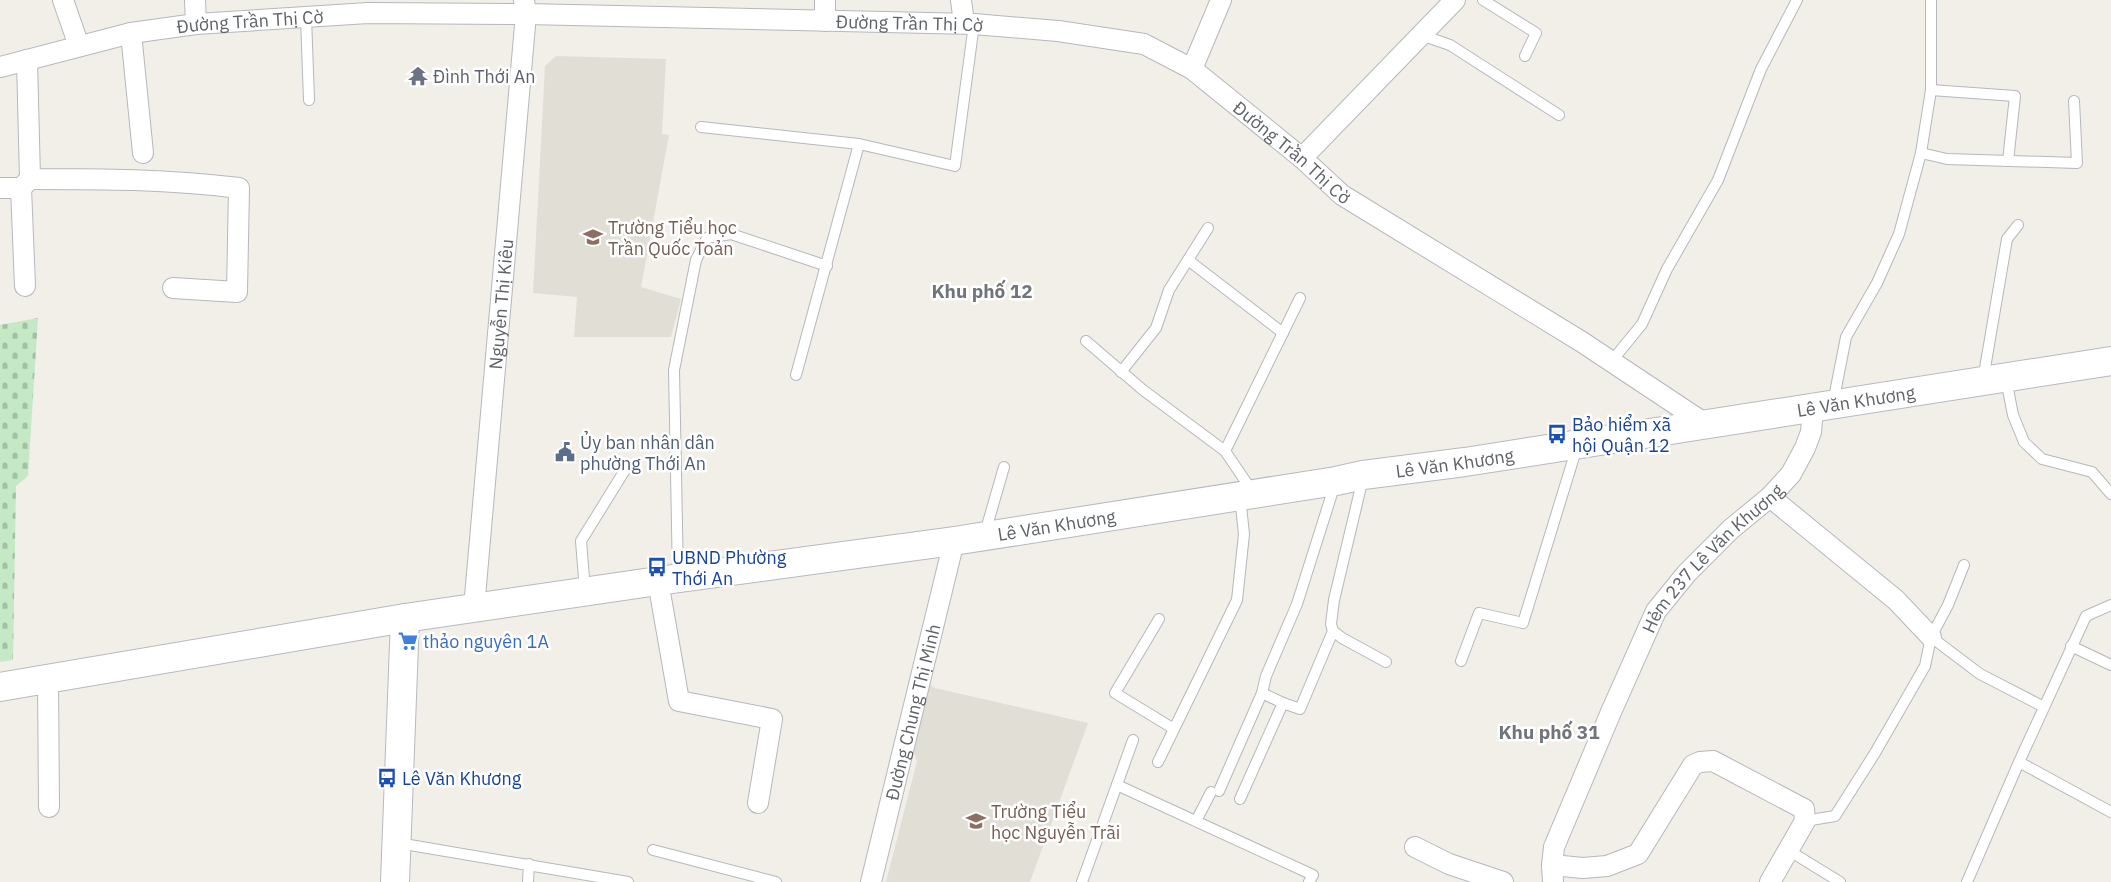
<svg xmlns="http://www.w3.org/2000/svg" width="2111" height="882" font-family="'IBM Plex Sans',sans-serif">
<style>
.education{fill:#e1ded6}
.cemetery{fill:url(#cemetery-stones)}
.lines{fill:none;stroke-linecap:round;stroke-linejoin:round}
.lane-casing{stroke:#b5b8bc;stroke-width:12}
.street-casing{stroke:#b5b8bc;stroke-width:22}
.secondary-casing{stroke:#b6babf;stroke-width:30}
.lane{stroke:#fff;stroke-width:10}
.street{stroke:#fff;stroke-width:20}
.secondary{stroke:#fff;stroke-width:28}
.labels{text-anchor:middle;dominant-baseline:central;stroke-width:5;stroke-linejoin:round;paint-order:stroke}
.street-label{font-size:18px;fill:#5f6368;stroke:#fff}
.worship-label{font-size:18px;fill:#5b616d;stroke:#fff;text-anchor:start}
.education-label{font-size:18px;fill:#785e54;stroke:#fff;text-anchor:start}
.transit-label{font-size:18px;fill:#164399;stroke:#fff;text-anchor:start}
.service-label{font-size:18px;fill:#4e5e75;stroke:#fff;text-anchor:start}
.shop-label{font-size:18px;fill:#366cbe;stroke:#fff;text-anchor:start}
.neighbourhood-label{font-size:19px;font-weight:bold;fill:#70757a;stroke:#fff}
</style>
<defs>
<pattern id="cemetery-stones" width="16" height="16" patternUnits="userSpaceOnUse" patternTransform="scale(1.25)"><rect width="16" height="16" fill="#c5e8c5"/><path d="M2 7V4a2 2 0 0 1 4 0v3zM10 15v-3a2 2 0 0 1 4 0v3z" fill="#a3c0a4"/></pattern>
</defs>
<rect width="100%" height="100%" fill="#f1efe8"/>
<g class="education">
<polygon points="556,56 666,59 662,134 669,135 641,287 681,299 671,337 574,337 577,297 533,293 545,66"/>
<polygon points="929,684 935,688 1088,723 1030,882 886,882 917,761 912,748"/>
</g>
<polygon class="cemetery" points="38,318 28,476 16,486 13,660 0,662 0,325"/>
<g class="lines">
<defs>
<g id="lane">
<polyline points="1483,0 1536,33 1525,56"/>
<polyline points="306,17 309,100"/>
<polyline points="1421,35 1450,45 1559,115"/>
<polyline points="1931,90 2015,96 2008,161"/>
<polyline points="701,127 859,144"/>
<polyline points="1921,153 1947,159 2077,163 2074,101"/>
<polyline points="1188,260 1283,333"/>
<polyline points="1086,341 1143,390 1225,451 1246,482 1248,494"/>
<polyline points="1611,362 1642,324 1667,269 1718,180 1761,69 1797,0"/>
<polyline points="1121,372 1156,328 1169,290 1208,228"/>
<polyline points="796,375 859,144 955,166 974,24"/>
<polyline points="2006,379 2013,415 2024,442 2042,459 2092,472 2111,494"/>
<polyline points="1983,380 2007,239 2018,225"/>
<polyline points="1833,403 1846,337 1877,283 1899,234 1921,153 1931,90 1931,0"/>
<polyline points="1225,451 1300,298"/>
<polyline points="1363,478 1334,600 1331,624 1333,631 1342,638 1386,662"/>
<polyline points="985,533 1004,467"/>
<polyline points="678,577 674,370 696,260 707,238 731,234 827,266"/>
<polyline points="585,591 581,541 625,470"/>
<polyline points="1159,619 1115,693 1174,729"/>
<polyline points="1931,637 1980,674 2044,707"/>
<polyline points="2071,646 2111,665"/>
<polyline points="1461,661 1479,613 1523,623 1577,447"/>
<polyline points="1283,703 1262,693 1266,676 1297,604 1335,484"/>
<polyline points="1158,762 1237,600 1244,534 1240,497"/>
<polyline points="2019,762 2111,812"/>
<polyline points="1117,785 1313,875 1309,882"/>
<polyline points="1219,791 1262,693"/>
<polyline points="1240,799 1283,703 1300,709 1333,631"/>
<polyline points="1196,821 1211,792"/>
<polyline points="1805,821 1835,816 1875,753 1925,666 1931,637 1948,605 1964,565"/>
<polyline points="398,843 628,882"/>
<polyline points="653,850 776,882"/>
<polyline points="1788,850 1840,882"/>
<polyline points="528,882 529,864"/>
<polyline points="1082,882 1133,740"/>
<polyline points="1967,882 2019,762 2086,616 2111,605"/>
</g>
<g id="street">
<polyline points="63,0 79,46"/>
<polyline points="195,0 196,24"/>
<polyline points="961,0 964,23"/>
<polyline points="825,21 825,0"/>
<polyline points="131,33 143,153"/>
<path d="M27 60 30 179C100 179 169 179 239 188L237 292 173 288"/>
<path id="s1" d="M0 67 131 33 196 24 368 13 526 14 974 24 1058 31 1144 44 1192 69 1302 158 1342 195 1582 342 1704 423"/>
<polyline points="1192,69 1221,0"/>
<polyline points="1302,158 1455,0"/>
<polyline points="0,188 21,188 30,179"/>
<polyline points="21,188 25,286"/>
<polyline points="1770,497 1896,600 1931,637"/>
<polyline points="658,581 679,701 772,719 758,803"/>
<path id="s2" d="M474 608 526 14 524 0"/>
<polyline points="48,680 49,807"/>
<polyline points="1415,847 1449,864 1503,882"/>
<polyline points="1552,865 1583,868 1607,866 1638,854 1693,765 1700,762 1713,761 1804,809 1805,821 1770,882"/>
<path id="s3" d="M871 882 954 541"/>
<path id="s4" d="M1553 882 1552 865 1554 847 1611 712 1656 611 1687 573 1731 529 1770 497 1791 474 1805 448 1811 432 1813 409"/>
</g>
<g id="secondary">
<path id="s5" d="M0 687 405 618 658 581 954 541 1336 481 1363 475 1465 462 2111 361"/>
<polyline points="395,882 405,618"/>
</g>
</defs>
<use href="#lane" class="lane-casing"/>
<use href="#street" class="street-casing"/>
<use href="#secondary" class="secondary-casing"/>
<use href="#lane" class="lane"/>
<use href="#street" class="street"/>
<use href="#secondary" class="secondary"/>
</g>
<defs>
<symbol id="temple-bare" viewBox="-9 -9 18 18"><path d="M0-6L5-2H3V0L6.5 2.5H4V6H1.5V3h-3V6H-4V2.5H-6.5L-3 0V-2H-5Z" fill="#6b7280" stroke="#fff" stroke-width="2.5" paint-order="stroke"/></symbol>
<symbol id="school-bare" viewBox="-9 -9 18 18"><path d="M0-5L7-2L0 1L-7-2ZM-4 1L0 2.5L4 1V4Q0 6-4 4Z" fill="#8d6e63" stroke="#fff" stroke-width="2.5" paint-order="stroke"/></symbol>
<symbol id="bus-bare" viewBox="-9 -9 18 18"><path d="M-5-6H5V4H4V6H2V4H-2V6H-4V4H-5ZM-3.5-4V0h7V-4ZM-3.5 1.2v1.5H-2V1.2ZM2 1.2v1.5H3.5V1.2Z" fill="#1a4fb4" stroke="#fff" stroke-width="2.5" paint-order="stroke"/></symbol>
<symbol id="civic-bare" viewBox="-9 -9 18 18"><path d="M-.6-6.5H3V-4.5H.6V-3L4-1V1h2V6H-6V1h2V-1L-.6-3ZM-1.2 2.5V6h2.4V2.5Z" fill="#5c6f8a" stroke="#fff" stroke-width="2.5" paint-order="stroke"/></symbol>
<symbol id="supermarket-bare" viewBox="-9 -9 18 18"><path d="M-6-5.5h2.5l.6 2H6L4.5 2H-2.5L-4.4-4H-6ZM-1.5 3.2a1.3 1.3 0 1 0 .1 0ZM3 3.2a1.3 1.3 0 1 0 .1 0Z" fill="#3f7fe0" stroke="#fff" stroke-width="2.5" paint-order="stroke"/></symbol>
</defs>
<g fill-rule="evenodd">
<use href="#temple-bare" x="404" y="62" width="28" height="28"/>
<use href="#school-bare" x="579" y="223" width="28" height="28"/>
<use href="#bus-bare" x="1543" y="420" width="28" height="28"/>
<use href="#civic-bare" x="551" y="438" width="28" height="28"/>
<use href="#bus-bare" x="643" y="553" width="28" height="28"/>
<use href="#supermarket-bare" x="394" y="627" width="28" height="28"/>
<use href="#bus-bare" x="373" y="764" width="28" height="28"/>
<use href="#school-bare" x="962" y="807" width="28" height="28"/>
</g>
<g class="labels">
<g class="street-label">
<text stroke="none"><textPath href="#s1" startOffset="255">Đường Trần Thị Cờ</textPath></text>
<text stroke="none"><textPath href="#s1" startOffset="915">Đường Trần Thị Cờ</textPath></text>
<text stroke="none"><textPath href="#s1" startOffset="1335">Đường Trần Thị Cờ</textPath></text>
<text stroke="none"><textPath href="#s2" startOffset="305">Nguyễn Thị Kiêu</textPath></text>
<text stroke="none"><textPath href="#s5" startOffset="1878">Lê Văn Khương</textPath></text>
<text stroke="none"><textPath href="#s5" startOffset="1472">Lê Văn Khương</textPath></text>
<text stroke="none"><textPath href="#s5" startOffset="1069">Lê Văn Khương</textPath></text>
<text stroke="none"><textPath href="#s4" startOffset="369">Hẻm 237 Lê Văn Khương</textPath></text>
<text stroke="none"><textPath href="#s3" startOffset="175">Đường Chung Thị Minh</textPath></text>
</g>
<g class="worship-label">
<text x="433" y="76">Đình Thới An</text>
</g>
<g class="education-label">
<text x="608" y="227">Trường Tiểu học<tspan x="608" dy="21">Trần Quốc Toản</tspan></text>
<text x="991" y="811">Trường Tiểu<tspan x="991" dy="21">học Nguyễn Trãi</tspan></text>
</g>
<g class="transit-label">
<text x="1572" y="424">Bảo hiểm xã<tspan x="1572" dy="21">hội Quận 12</tspan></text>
<text x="672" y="557">UBND Phường<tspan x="672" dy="21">Thới An</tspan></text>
<text x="402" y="778">Lê Văn Khương</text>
</g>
<g class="service-label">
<text x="580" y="442">Ủy ban nhân dân<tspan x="580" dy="21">phường Thới An</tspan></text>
</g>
<g class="shop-label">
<text x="423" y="641">thảo nguyên 1A</text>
</g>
<g class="neighbourhood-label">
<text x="982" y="291">Khu phố 12</text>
<text x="1549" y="732">Khu phố 31</text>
</g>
</g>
</svg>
